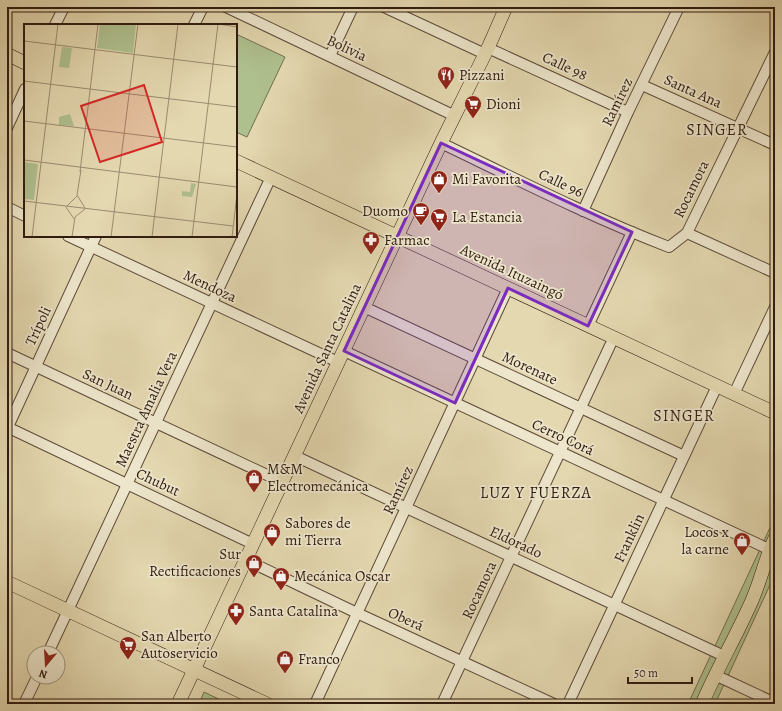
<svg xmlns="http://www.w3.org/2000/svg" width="782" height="711" font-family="Alegreya,serif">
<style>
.green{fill:#afc08f;stroke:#706e50}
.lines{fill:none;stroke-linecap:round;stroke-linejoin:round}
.minor-casing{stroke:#5d4a38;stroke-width:12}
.major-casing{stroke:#301b10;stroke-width:14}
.minor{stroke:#ede6cc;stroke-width:10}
.major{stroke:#e4d8b0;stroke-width:13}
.marked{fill:#7b2cbf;fill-opacity:0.2;stroke:#7b2cbf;stroke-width:3;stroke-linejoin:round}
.labels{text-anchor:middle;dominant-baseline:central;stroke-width:3.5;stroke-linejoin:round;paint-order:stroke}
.street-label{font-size:15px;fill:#301b10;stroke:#ede6cc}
.poi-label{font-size:15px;fill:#301b10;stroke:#ede6cc;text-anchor:start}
.neighbourhood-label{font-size:16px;letter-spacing:1px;fill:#301b10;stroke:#ede6cc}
.inset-road{fill:none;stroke:#9c8c70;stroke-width:1}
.view{fill:#d62828;fill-opacity:0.15;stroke:#d62828;stroke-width:2}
.inset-edge{fill:none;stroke:#301b10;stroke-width:2}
</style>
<rect width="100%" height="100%" fill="#e4d8b0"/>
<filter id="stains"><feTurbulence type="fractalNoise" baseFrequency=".005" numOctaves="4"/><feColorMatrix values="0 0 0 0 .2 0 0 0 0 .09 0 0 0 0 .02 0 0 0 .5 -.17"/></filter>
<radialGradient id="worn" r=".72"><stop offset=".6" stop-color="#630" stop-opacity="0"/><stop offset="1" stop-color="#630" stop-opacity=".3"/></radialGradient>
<g class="green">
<polygon points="236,34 285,57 247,137 236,132"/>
<polygon points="775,517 775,574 715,704 688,704"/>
<polygon points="204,692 229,704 199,704"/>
</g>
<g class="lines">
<defs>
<g id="minor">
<polyline points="226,7 455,116"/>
<polyline points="384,7 485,54"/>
<polyline points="55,25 64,7"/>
<polyline points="194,25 203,7"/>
<polyline points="488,48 628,112"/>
<polyline points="330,56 353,7"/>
<polyline points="642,85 775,145"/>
<polyline points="7,128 25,89"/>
<path d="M441 143C516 179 591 217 669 247L687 233 775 52"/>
<polyline points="7,207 25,216"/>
<polyline points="583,211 628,112 679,7"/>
<polyline points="687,233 775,273"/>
<polyline points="68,236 338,362"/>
<polyline points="364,307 684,456"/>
<polyline points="588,326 632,232"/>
<polyline points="344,351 775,552"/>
<polyline points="7,353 282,482"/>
<polyline points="734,394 775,307"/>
<polyline points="7,427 253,544"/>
<polyline points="7,429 96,236"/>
<polyline points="295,456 724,656"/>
<polyline points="246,560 357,613 554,704"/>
<polyline points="48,653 271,177"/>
<polyline points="715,675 775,703"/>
<polyline points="24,704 37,677"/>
<polyline points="315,704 508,288"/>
<polyline points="442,704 614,337"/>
<polyline points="568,704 717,386"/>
</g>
<g id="major">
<polyline points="7,54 25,63"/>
<polyline points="236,161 775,413"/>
<polyline points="7,582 267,704"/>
<polyline points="178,704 441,143 488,48 506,7"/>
<path d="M702 704C716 671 734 640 749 607 760 585 764 561 775 538"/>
</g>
</defs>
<use href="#minor" class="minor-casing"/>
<use href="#major" class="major-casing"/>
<use href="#minor" class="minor"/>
<use href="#major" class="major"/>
</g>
<path class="marked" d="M441 143 632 232 588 326 508 288 455 403 344 351Z"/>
<defs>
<symbol id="restaurant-pin" viewBox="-11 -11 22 30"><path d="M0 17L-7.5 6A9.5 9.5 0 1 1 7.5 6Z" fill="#8f2418" stroke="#ede6cc"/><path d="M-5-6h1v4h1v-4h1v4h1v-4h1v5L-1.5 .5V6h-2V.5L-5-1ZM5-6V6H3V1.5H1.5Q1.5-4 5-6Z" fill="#fff"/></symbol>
<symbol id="supermarket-pin" viewBox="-11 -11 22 30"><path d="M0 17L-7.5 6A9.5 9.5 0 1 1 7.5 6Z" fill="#8f2418" stroke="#ede6cc"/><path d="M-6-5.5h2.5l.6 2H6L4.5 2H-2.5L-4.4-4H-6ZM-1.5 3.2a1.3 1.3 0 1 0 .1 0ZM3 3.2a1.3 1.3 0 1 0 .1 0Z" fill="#fff"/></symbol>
<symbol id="shop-pin" viewBox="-11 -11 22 30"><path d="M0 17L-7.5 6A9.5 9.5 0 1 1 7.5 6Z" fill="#8f2418" stroke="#ede6cc"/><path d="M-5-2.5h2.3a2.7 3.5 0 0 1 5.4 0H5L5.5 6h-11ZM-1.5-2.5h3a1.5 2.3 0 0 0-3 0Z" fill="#fff"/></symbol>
<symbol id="cafe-pin" viewBox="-11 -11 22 30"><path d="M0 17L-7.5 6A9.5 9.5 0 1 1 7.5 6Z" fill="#8f2418" stroke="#ede6cc"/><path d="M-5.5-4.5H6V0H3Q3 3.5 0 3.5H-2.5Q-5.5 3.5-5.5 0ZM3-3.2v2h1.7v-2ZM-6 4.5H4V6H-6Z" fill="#fff"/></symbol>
<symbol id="pharmacy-pin" viewBox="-11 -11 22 30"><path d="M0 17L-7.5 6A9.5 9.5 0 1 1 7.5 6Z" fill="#8f2418" stroke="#ede6cc"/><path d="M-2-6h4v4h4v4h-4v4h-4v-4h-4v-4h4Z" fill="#fff"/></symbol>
</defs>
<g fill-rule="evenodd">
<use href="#restaurant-pin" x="436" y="65" width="20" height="27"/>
<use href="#supermarket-pin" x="463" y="94" width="20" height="27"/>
<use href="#shop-pin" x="429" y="169" width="20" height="27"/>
<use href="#cafe-pin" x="411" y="201" width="20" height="27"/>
<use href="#supermarket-pin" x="429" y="207" width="20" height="27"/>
<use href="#pharmacy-pin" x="361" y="230" width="20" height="27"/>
<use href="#shop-pin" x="244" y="468" width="20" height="27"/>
<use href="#shop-pin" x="262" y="522" width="20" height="27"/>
<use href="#shop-pin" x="732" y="531" width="20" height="27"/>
<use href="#shop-pin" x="244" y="553" width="20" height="27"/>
<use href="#shop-pin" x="271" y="566" width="20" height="27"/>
<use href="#pharmacy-pin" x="226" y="601" width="20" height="27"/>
<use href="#supermarket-pin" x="118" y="635" width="20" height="27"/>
<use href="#shop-pin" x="275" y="649" width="20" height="27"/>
</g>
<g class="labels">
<g class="street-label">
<text transform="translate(347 48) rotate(25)">Bolivia</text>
<text transform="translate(565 66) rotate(25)">Calle 98</text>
<text transform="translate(693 91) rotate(24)">Santa Ana</text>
<text transform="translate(617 102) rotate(-64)">Ramírez</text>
<text transform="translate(561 183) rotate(25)">Calle 96</text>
<text transform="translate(691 189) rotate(-64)">Rocamora</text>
<text transform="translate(512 272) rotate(25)">Avenida Ituzaingó</text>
<text transform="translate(210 286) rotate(25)">Mendoza</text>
<text transform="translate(38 326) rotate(-65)">Trípoli</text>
<text transform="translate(327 348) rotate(-65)">Avenida Santa Catalina</text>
<text transform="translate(530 368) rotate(25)">Morenate</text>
<text transform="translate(108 384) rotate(25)">San Juan</text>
<text transform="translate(146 409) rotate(-65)">Maestra Amalia Vera</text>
<text transform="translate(563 437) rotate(25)">Cerro Corá</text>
<text transform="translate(158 482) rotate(25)">Chubut</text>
<text transform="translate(398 490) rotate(-65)">Ramírez</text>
<text transform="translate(629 538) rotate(-65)">Franklin</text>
<text transform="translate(516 542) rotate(25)">Eldorado</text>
<text transform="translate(479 590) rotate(-65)">Rocamora</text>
<text transform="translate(406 619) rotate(24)">Oberá</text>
</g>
<g class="poi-label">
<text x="459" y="75">Pizzani</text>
<text x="486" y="104">Dioni</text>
<text x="452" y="179">Mi Favorita</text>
<text x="408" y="211" text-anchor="end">Duomo</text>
<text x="452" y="217">La Estancia</text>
<text x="384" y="240">Farmac</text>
<text x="267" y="469">M&amp;M<tspan x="267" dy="17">Electromecánica</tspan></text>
<text x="285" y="523">Sabores de<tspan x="285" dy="17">mi Tierra</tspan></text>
<text x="729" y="532" text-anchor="end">Locos x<tspan x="729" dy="17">la carne</tspan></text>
<text x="241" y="554" text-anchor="end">Sur<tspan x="241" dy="17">Rectificaciones</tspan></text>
<text x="294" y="576">Mecánica Oscar</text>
<text x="249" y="611">Santa Catalina</text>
<text x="141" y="636">San Alberto<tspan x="141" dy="17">Autoservicio</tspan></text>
<text x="298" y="659">Franco</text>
</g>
<g class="neighbourhood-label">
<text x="717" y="130">SINGER</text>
<text x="684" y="416">SINGER</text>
<text x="536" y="493">LUZ Y FUERZA</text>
</g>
</g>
<g transform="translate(24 24)">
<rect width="213" height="213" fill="#e4d8b0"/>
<path d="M76 0H112L109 29 73 24ZM38 23 48 24 45 44 35 43ZM46 90 50 102 35 101V93ZM0 138 14 140 10 176 0 175ZM167 159 172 160 168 173 158 172V167L166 168Z" fill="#afc08f"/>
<path class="inset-road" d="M195 0 213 3M0 17 213 43M0 57 213 83M0 97 213 123M61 108 74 0M0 136 213 163M57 146 53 171 61 184M56 148 61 107M0 177 209 202M43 182 53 172M42 183 50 195M8 213 34 0M48 213 51 193 61 185M87 213 114 0M128 213 154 0M168 213 194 0M208 213 213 170"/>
<path class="view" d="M120 61 138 118 76 138 57 82Z"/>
<rect width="213" height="213" class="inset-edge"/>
</g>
<rect width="782" height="711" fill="none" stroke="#e4d8b0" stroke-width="24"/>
<rect x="8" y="8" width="766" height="695" fill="none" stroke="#301b10" stroke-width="2"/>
<rect x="12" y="12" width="758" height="687" fill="none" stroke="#301b10"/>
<g transform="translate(46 665) rotate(198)"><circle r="19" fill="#ede6cc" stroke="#a19581"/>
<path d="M0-3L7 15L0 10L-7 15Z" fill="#8f2418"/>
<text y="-6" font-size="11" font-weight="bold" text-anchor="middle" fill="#301b10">N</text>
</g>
<path d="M628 677v6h64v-6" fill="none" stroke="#301b10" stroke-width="2"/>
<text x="634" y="677" font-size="12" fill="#301b10" stroke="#ede6cc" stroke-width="3" paint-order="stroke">50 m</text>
<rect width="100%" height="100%" filter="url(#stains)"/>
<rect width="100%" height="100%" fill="url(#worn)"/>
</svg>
